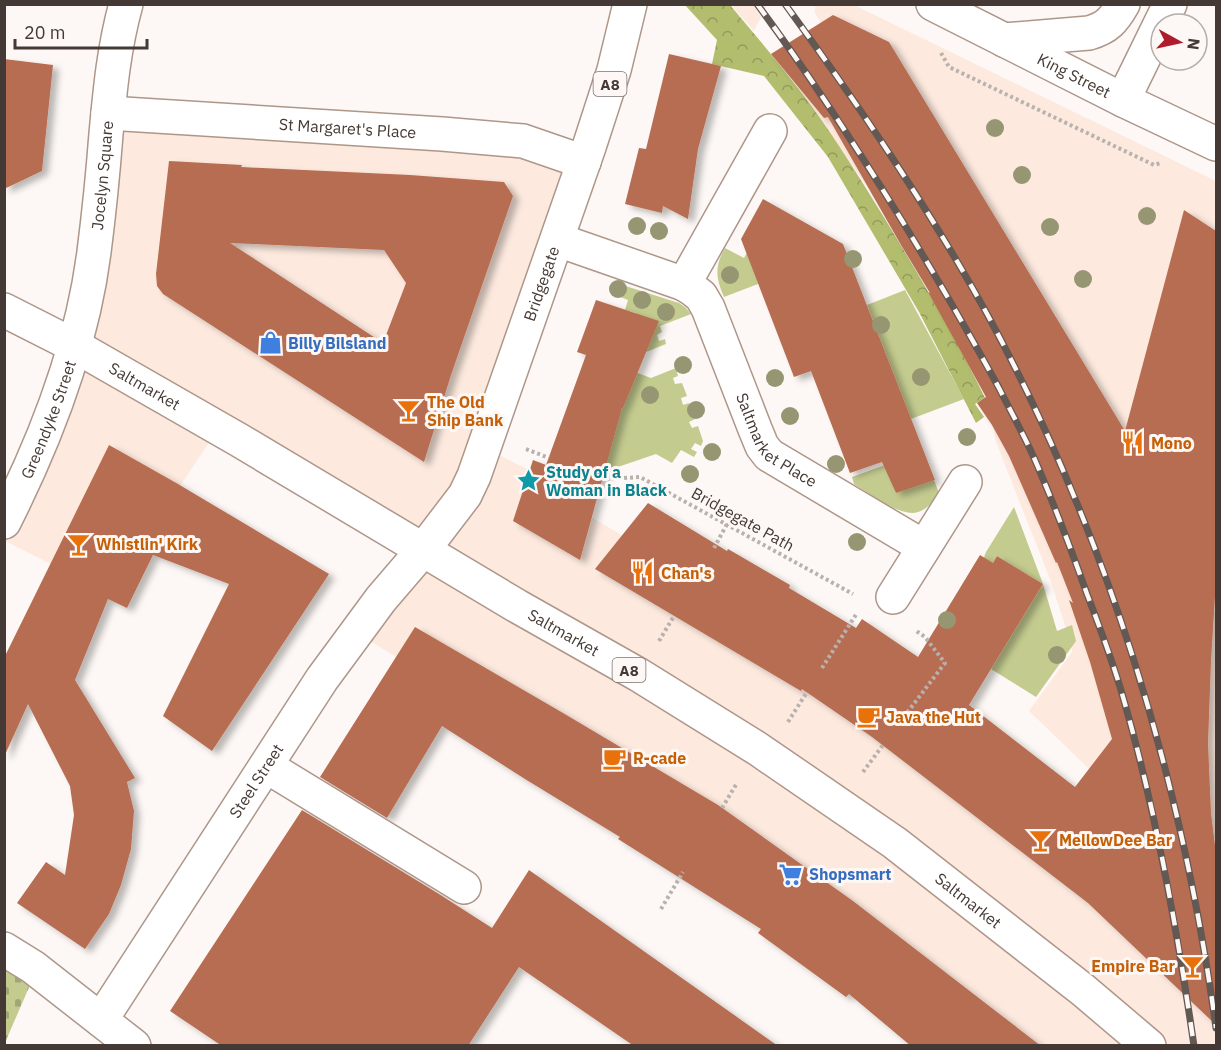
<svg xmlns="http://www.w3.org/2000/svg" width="1221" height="1050" font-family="'IBM Plex Sans',sans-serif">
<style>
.built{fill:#fde9de}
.green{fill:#c3cb8f}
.forest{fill:url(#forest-crowns)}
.cemetery{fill:url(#cemetery-stones)}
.building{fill:#b76d51;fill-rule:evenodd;filter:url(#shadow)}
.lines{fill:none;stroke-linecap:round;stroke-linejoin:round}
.minor-casing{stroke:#ae9689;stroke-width:36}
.major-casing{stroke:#ae9689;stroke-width:36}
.path{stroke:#b8b1ad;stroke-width:4;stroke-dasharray:3 3;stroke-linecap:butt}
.minor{stroke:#fff;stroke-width:33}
.major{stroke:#fff;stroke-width:33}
.rail-casing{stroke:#625854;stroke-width:7}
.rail{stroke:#fdf8f5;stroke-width:4.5;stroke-dasharray:14;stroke-linecap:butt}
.tree{fill:#969673}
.labels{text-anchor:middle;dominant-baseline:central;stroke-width:6;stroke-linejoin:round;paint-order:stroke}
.shield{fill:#fdf8f5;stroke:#7c726e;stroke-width:1.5}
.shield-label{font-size:15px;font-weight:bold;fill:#443934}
.street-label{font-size:16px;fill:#443934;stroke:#fdf8f5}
.shop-label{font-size:16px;font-weight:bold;fill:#366cbe;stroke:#fdf8f5;text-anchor:start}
.food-label{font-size:16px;font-weight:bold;fill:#c56008;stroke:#fdf8f5;text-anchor:start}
.culture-label{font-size:16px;font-weight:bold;fill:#0d838f;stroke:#fdf8f5;text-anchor:start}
</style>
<defs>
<pattern id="forest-crowns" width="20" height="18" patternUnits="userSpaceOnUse" patternTransform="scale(1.5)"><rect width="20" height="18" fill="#b3bd6e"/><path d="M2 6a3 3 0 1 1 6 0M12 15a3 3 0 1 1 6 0" fill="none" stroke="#939b5b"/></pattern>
<pattern id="cemetery-stones" width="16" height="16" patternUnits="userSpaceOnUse" patternTransform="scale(1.5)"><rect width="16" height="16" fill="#c3cb8f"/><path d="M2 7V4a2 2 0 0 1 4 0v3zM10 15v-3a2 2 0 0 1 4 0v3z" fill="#a0a676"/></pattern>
<filter id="shadow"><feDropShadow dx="6" dy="4" stdDeviation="3" flood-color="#0004"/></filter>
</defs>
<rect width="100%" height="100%" fill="#fdf8f5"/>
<g class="built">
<polygon points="731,5 767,5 754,31"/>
<polygon points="810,5 854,5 1216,181 1216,1045 976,1045 540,745 357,633 422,550 220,426 158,519 90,584 5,541 4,522 51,414 109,113 584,162 483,447 567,489 564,501 822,654 1108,864 1110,789 1029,711 1072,652 1071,644 1050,579 996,442 986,398 961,348 932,297 868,188 798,88 772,53 821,23 814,11 816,7"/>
</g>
<g class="green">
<path d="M753 242 758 284 724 297C716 278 714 267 725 248L744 258Z"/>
<polygon points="613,282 679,303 686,308 691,314 660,326 662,332 657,335 659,341 665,339 666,344 646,352 636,313 625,310 628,300 610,293"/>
<polygon points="905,290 964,399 911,419 867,305"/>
<polygon points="676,368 678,376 673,378 675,384 682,383 687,396 681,398 683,405 689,403 695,419 689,422 692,428 698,426 703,441 701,446 695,443 691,449 697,452 694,457 681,450 672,463 656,454 612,469 602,465 622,408 614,405 635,372 651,378"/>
<path d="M885 465 896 493 907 488 934 480 939 493C933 501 928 509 918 512 901 518 869 493 854 484L852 477Z"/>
<polygon points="1014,507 1043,584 1057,631 1072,625 1076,641 1036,697 991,669 1043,584 997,556 992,565 972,569 976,562 981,565 986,552"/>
</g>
<path class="forest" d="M685 5H730C757 37 785 70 810 104 837 141 861 180 885 219 920 277 955 336 985 398L975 404 984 417 976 423 919 312 828 157 764 76 712 64 717 40Z"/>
<polygon class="cemetery" points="5,970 30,985 4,1045"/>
<g class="building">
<polygon points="833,15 889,42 1125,431 1184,210 1216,231 1216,580 1211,661 1208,743 1211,813 1216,854 1216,1025 1088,903 872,737 802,689 801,691 595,569 648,503 727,551 728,549 790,585 789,588 856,628 862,619 918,657 980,555 993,563 997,556 1043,584 969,705 1075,787 1112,739 1090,662 1069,600 1073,603 1057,562 1056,563 1009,456 992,425 977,403 986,397 928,292 930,293 901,245 828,117 824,118 771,54"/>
<polygon points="669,54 721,66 698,149 688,219 663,206 662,213 625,204 639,148 646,149"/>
<polygon points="4,59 53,65 42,171 4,189"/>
<path d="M169 161 242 165 241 167 410 175 504 182 513 196 451 375 424 462 163 294 157 286 156 274ZM230 243 384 250 406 283 383 343Z"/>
<polygon points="763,199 843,244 935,480 896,493 882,462 850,473 811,371 794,377 741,239"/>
<polygon points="596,300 659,321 623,408 622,408 580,560 513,521 533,460 546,465 586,355 577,352"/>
<polygon points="109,445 178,484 329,574 212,751 163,716 229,584 153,555 127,608 108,599 75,680 135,778 127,782 134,811 131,849 121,885 109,914 85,949 17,903 46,862 65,875 74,815 70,786 28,704 4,757 4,658"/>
<polygon points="415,627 563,713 718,805 853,901 1041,1046 911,1046 849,994 846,997 758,933 761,929 618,839 620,837 525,779 442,726 387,818 320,777"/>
<polygon points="302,810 439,894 492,928 529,870 778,1046 634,1046 519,967 468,1046 222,1046 170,1011"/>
</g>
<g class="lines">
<defs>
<g id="minor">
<path id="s1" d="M933 4 1123 100 1216 144"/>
<path d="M1004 40 1089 33C1107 28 1114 20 1123 4"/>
<polyline points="1123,100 1170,4"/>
<path id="s2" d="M108 113 442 134 523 141 584 162"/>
<path id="s3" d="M558 240 684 284 692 289 701 296 708 308 755 429 762 446 769 455 924 547"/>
<polyline points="684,284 770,131"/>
<path id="s4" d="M4 522C47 437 82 346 94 252 99 213 103 173 106 134 110 90 114 47 126 4"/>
<polyline points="893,597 965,482"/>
<polyline points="266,766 464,887"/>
<polyline points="4,949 33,967 134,1046"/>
<path id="s5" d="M101 1020 322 679 381 599 423 550"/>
</g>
<g id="major">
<path id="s6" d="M4 310 75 346 239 440 517 606 639 675 758 749 895 843 1083 990 1149 1046"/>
<path id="s7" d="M423 550 465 495 474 476 589 147 614 70 630 4"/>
</g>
</defs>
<use href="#minor" class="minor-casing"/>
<use href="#major" class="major-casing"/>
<g class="path">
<polyline points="941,53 949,67 1154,165 1161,163"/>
<polyline points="526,449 549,458"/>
<polyline points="578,468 609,479 640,477 853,594"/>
<polyline points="714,548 727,524"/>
<polyline points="659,641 674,616"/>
<polyline points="822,668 857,613"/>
<polyline points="788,722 807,692"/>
<polyline points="900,722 945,663 925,637 915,630"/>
<polyline points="863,772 883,745"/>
<polyline points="722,808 737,783"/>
<polyline points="661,909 683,872"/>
</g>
<use href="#minor" class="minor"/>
<use href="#major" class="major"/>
<defs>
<g id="rail">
<path d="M757 4C809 74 855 145 901 219 935 275 968 331 999 388 1011 412 1024 435 1035 460 1054 504 1071 549 1087 594 1100 628 1113 662 1123 697 1156 811 1177 928 1194 1046"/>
<path d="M785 4C857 103 927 205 986 312 1107 534 1182 778 1216 1028"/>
</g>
</defs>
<use href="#rail" class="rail-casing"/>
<use href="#rail" class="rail"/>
</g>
<g class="tree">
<circle cx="995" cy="128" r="9"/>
<circle cx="1022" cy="175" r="9"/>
<circle cx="1147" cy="216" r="9"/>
<circle cx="637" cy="226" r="9"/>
<circle cx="1050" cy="227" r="9"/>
<circle cx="659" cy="231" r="9"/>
<circle cx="853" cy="259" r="9"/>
<circle cx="730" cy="275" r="9"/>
<circle cx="1083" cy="279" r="9"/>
<circle cx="618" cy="289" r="9"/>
<circle cx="642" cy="300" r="9"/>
<circle cx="666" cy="312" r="9"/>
<circle cx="881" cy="325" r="9"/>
<circle cx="683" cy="365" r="9"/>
<circle cx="921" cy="377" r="9"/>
<circle cx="775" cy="378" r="9"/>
<circle cx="650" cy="395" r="9"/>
<circle cx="696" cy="410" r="9"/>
<circle cx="790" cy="416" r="9"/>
<circle cx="967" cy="437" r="9"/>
<circle cx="712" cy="452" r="9"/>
<circle cx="836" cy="464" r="9"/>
<circle cx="690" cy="474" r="9"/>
<circle cx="857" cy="542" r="9"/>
<circle cx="947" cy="620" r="9"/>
<circle cx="1057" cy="655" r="9"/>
</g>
<defs>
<symbol id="shop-bare" viewBox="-9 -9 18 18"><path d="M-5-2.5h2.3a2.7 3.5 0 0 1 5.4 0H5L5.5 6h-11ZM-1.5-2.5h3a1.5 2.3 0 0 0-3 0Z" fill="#3f7fe0" stroke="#fdf8f5" stroke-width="2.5" paint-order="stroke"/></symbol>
<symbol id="bar-bare" viewBox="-9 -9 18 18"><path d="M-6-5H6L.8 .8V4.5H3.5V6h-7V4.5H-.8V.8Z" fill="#e8710a" stroke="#fdf8f5" stroke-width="2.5" paint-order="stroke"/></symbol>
<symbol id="restaurant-bare" viewBox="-9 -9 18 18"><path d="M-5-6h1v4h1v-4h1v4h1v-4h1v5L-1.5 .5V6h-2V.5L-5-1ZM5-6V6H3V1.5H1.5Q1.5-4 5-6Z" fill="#e8710a" stroke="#fdf8f5" stroke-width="2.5" paint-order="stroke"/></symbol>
<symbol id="sight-bare" viewBox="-9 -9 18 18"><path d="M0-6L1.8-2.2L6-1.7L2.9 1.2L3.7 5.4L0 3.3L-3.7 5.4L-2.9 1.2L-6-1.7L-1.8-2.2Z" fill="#0f9aa8" stroke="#fdf8f5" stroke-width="2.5" paint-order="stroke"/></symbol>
<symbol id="cafe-bare" viewBox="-9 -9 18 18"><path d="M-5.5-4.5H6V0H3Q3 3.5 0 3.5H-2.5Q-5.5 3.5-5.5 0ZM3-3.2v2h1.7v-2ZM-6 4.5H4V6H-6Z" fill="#e8710a" stroke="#fdf8f5" stroke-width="2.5" paint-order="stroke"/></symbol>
<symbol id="supermarket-bare" viewBox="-9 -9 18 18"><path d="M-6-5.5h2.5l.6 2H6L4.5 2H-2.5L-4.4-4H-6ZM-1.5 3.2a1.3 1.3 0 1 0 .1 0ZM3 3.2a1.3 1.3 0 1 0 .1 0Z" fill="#3f7fe0" stroke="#fdf8f5" stroke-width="2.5" paint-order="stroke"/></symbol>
</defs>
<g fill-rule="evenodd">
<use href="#shop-bare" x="254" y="326" width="33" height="33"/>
<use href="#bar-bare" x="392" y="394" width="33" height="33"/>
<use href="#restaurant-bare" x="1116" y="426" width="33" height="33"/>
<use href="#sight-bare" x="512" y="464" width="33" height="33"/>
<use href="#bar-bare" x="62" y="528" width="33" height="33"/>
<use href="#restaurant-bare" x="626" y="556" width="33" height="33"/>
<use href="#cafe-bare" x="852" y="700" width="33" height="33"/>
<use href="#cafe-bare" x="598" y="742" width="33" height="33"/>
<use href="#bar-bare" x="1024" y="824" width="33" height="33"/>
<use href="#supermarket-bare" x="774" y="858" width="33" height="33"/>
<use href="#bar-bare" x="1176" y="950" width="33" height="33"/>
</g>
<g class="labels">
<g class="shield">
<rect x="593.5" y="72" width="33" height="24" rx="4.5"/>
<rect x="612.5" y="658" width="33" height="24" rx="4.5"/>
</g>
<g class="shield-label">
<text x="610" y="84">A8</text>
<text x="629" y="670">A8</text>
</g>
<g class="street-label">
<text stroke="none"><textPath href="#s1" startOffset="158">King Street</textPath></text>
<text stroke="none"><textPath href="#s2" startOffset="240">St Margaret's Place</textPath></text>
<text stroke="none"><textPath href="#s4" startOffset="363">Jocelyn Square</textPath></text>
<text stroke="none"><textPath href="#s7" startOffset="294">Bridgegate</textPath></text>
<text stroke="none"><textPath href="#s6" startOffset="160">Saltmarket</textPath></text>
<text stroke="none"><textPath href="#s4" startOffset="112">Greendyke Street</textPath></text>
<text stroke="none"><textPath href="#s3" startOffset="321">Saltmarket Place</textPath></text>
<text transform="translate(743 519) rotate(29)">Bridgegate Path</text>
<text stroke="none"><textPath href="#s6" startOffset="646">Saltmarket</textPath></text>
<text stroke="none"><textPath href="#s5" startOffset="285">Steel Street</textPath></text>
<text stroke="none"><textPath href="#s6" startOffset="1132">Saltmarket</textPath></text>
</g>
<g class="shop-label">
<text x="288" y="343">Billy Bilsland</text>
<text x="809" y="874">Shopsmart</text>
</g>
<g class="food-label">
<text x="427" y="402">The Old<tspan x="427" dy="18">Ship Bank</tspan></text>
<text x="1151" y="443">Mono</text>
<text x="96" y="544">Whistlin' Kirk</text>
<text x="661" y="573">Chan's</text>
<text x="886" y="717">Java the Hut</text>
<text x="633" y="758">R-cade</text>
<text x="1059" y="840">MellowDee Bar</text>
<text x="1175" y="966" text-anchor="end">Empire Bar</text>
</g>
<g class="culture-label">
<text x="546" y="472">Study of a<tspan x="546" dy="18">Woman in Black</tspan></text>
</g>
</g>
<rect width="1221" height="1050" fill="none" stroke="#443934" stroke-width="12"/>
<g transform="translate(1179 42) rotate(98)"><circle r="28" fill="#fdf8f5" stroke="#b3aca8" stroke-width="1.5"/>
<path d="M0-4.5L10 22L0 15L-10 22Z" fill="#af1c2c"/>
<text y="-9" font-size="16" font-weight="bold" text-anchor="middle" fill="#443934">N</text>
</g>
<path d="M15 39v9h132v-9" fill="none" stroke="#443934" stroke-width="3"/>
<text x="24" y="39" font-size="18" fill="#443934" stroke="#fdf8f5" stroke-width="4.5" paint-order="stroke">20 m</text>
</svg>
